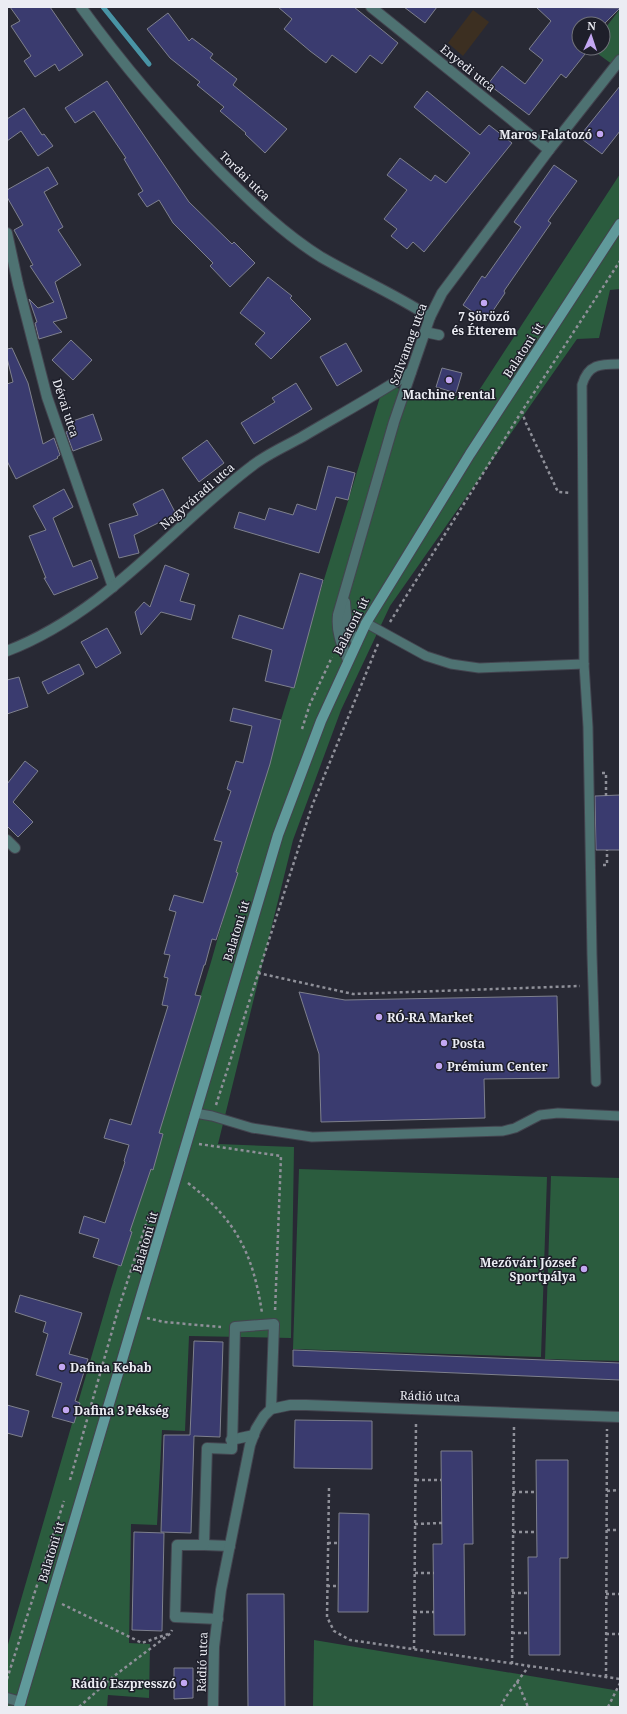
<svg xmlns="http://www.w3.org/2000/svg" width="627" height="1714" font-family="'Noto Serif',serif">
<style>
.industrial{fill:#3c2f21}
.green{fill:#2b5c3e}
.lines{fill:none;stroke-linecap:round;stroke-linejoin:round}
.stream{stroke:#4994a5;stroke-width:5}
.building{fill:#3a3b6f;stroke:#7e808d}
.service-casing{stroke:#43444f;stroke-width:11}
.minor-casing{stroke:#43444f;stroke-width:12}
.secondary-casing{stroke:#43444f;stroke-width:12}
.path{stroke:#8f9099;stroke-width:2.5;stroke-dasharray:3 3;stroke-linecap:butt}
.service{stroke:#4e7272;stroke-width:9}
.minor{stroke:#4e7272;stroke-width:10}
.secondary{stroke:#609a9b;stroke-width:10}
.poi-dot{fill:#c3a7f2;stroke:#1e1f2a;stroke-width:1.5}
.labels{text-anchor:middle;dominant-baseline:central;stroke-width:3;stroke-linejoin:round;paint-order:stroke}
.street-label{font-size:12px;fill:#ebecf3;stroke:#1e1f2a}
.poi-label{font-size:12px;font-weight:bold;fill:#ebecf3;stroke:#1e1f2a;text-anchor:start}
</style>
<rect width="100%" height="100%" fill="#282934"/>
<polygon class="industrial" points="473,10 489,22 463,56 448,43"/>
<g class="green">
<polygon points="620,9 620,70 590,48 603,48 603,31"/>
<polygon points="620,174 620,289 610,290 599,338 577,339 390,606 341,710 293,840 218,1144 294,1147 291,1338 189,1336 185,1431 162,1430 157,1525 131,1524 129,1643 150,1644 149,1698 108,1695 107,1707 7,1707 7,1648 111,1289 211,962 268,762 384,384 430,398 476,395"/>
<polygon points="299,1169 547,1177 541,1357 293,1349"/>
<polygon points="551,1176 620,1178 620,1361 545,1359"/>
<polygon points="314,1640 620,1691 620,1707 313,1707"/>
</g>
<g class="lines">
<polyline class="stream" points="103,7 149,64"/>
</g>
<g class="building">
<polygon points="10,7 50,7 83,55 59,71 55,64 35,77 24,61 31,56 11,26 20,21"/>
<polygon points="278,7 354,7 398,43 382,64 370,55 356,73 332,55 326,63 310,51 284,29 292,19"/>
<polygon points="404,7 437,7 425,23"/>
<polygon points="536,7 620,8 603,25 579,24 579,48 584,48 582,51 585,54 566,78 561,74 529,115 488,84 502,66 525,84 543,60 529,49 551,21"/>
<polygon points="168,13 189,41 192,38 213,54 210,58 237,79 233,85 287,129 265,153 245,134 246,133 220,111 224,107 197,85 200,82 170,58 147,29"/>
<polygon points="107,81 189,202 232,244 234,242 255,263 230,287 210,266 213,263 173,223 159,200 147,207 138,194 143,191 124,159 126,158 94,111 75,123 65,108"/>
<polygon points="620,86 620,131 602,154 579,137"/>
<polygon points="427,91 480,135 489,125 512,143 424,252 413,242 407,249 391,236 397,229 384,219 407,190 387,175 400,158 431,181 435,175 446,183 470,153 414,107"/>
<polygon points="24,108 42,135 44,134 53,146 38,156 21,131 7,141 7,119"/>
<polygon points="554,165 577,181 548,221 551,223 504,291 505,293 486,321 463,305 482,276 485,278 521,227 514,222"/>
<polygon points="48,167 58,184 44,192 63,227 58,230 81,265 55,282 67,318 53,322 62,332 39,339 35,323 37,322 29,299 38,308 54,302 30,266 33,265 14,230 23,225 7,197 7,190"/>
<polygon points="268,277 292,296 290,298 311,319 271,359 255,344 265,333 240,313"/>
<polygon points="71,340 92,360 73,380 52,360"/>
<polygon points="346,343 362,371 337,386 320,357"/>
<polygon points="12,348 28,383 43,444 54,438 60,455 57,457 58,458 16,479 7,461 7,384 13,382 7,358 7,349"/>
<polygon points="442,368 462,373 456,393 436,387"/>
<polygon points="296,383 312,409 254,444 241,423 275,402 272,398"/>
<polygon points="93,414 102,440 73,451 66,432 70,430 67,423"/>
<polygon points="207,440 224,463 199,482 182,458"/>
<polygon points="328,466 355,473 348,500 336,497 319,553 234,528 239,512 265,520 269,508 293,515 297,504 316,510"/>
<polygon points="64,489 73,507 53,518 73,567 91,560 98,578 54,595 44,578 46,578 29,536 46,530 33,506"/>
<polygon points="163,489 176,514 134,535 139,553 119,558 109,524 138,515 133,504"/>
<polygon points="165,565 189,574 180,601 195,605 191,620 161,612 141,635 135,612 144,602 150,607"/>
<polygon points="300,573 323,580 294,688 265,681 272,650 232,638 239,615 283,629"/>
<polygon points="107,628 121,653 96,668 81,642"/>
<polygon points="79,664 84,674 48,694 42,682"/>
<polygon points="19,677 28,707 7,714 7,680"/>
<polygon points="233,708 281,720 270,764 236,872 238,873 216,940 212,939 205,965 204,965 195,995 201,996 159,1133 163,1134 153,1170 151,1169 130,1231 132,1232 121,1266 93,1257 99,1239 79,1233 84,1216 105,1223 125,1162 124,1161 129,1145 104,1138 110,1119 131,1125 168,1006 162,1005 168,978 164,977 170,955 164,954 176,912 169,910 174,895 203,903 222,842 214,840 231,791 227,789 236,761 243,763 252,726 230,721"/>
<polygon points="25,761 38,771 13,802 33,822 18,837 7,826 7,784"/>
<polygon points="620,795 620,850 596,850 595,796"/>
<polygon points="299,992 345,1000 557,996 559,1078 484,1079 485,1118 321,1122 319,1054"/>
<polygon points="20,1295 82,1313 69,1354 88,1359 75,1401 80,1403 74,1423 52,1417 62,1383 36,1375 48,1334 43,1332 46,1322 15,1312"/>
<polygon points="194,1341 223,1342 220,1437 194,1436 191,1533 161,1532 164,1435 190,1435"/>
<polygon points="293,1350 620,1363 620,1380 293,1366"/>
<polygon points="7,1405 29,1411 22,1437 7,1433"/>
<polygon points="295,1420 372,1421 372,1469 294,1468"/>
<polygon points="441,1451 472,1451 473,1544 464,1544 465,1635 434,1635 433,1544 442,1544"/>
<polygon points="536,1460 568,1460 568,1558 560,1558 560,1655 529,1655 528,1557 537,1557"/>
<polygon points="339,1513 369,1514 368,1612 338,1612"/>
<polygon points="134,1532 164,1533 162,1631 132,1630"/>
<polygon points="247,1594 284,1594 285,1707 248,1707"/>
<polygon points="174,1668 193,1668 193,1698 174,1699"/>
</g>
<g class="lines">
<defs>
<g id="service">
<polyline points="366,623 426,656 451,664 479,668 584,664"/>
<path d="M596 1082 592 955 588 727 584 664 582 385C588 364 600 364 620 364"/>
<polyline points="195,1113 212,1116 252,1128 312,1137 503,1131 515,1128 540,1115 558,1113 620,1116"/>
</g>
<g id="minor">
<path d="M81 7C123 65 170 120 220 171 251 202 284 234 321 257 357 278 395 294 430 317"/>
<polyline points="371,7 549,150"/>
<polyline points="7,233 18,284 47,397 113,587"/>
<polyline points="425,332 439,335"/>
<polyline points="345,602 347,627 357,642"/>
<path d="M7 651C106 613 170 528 252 466 267 454 286 446 302 437 339 415 376 395 411 372"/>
<path d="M348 660C342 645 336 632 338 615L394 422 430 317 442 293 549 150 620 60"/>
<polyline points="7,840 15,848"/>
<polyline points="231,1440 254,1435"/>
<polyline points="204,1545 230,1546"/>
<polyline points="218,1619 175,1617 177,1545 204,1545 207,1448 232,1449 235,1327 274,1324 271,1409"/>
<polyline points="7,1698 21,1702"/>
<polyline points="213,1707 214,1647 221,1590 250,1445 256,1429 264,1416 271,1409 290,1405 306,1405 620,1417"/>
</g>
<polyline id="secondary" points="19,1707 278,835 321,721 366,623 470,454 620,224"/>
</defs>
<use href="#service" class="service-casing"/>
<use href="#minor" class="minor-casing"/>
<use href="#secondary" class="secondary-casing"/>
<g class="path">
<polyline points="522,411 525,421 558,492 570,493"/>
<polyline points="390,622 522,411 620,261"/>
<polyline points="302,729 310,704 332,657"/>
<polyline points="602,773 606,773 606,796"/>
<polyline points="603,865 607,865 607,850"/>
<polyline points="258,973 353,994 580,986"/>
<polyline points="216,1105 312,806 378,644"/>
<polyline points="199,1144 281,1156 275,1312"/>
<path d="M188 1183C236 1220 253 1253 262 1313"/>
<polyline points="147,1318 164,1322 221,1327"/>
<polyline points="70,1480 118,1310 149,1215"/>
<polyline points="416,1480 441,1480"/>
<polyline points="329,1488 327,1617 334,1631 350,1640 620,1679"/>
<polyline points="607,1491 620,1490"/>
<polyline points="513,1492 537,1492"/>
<polyline points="415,1524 442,1523"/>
<polyline points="607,1530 620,1530"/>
<polyline points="513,1532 537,1532"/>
<polyline points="328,1543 338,1543"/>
<polyline points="415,1573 434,1573"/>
<polyline points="327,1586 338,1586"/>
<polyline points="512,1593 529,1593"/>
<polyline points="606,1594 620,1594"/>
<polyline points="62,1604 142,1643 168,1634"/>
<polyline points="414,1612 434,1612"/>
<polyline points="512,1633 529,1633"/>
<polyline points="606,1634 620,1634"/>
<polyline points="414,1649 416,1423"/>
<polyline points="512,1664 514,1427"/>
<polyline points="606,1677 607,1429"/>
<polyline points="7,1679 64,1501"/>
<polyline points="517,1681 528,1707"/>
<polyline points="79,1707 114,1676 171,1633 172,1630"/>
<polyline points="501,1707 505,1698 529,1666"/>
<polyline points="608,1707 620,1683"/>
</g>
<use href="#service" class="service"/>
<use href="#minor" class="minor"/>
<use href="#secondary" class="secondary"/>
</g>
<g class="poi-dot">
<circle cx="600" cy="134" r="4"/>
<circle cx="484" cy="303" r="4"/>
<circle cx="449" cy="380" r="4"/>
<circle cx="379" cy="1017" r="4"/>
<circle cx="444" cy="1043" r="4"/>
<circle cx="439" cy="1066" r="4"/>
<circle cx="584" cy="1269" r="4"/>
<circle cx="62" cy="1367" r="4"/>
<circle cx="66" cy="1410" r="4"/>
<circle cx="184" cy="1683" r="4"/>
</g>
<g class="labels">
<g class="street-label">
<text transform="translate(468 68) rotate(39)">Enyedi utca</text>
<text transform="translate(245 176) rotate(44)">Tordai utca</text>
<text transform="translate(408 344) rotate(-70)">Szilvamag utca</text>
<text transform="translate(523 350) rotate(-57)">Balatoni út</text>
<text transform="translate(66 408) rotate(72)">Dévai utca</text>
<text transform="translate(197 496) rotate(-41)">Nagyváradi utca</text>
<text transform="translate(351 626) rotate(-63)">Balatoni út</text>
<text transform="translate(236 931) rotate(-73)">Balatoni út</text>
<text transform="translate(145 1242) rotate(-74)">Balatoni út</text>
<text transform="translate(430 1396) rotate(2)">Rádió utca</text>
<text transform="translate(51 1552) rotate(-73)">Balatoni út</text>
<text transform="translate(202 1662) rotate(-88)">Rádió utca</text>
</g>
<g class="poi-label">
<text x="592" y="134" text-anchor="end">Maros Falatozó</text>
<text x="484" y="316" text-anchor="middle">7 Söröző<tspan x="484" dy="14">és Étterem</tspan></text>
<text x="449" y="394" text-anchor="middle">Machine rental</text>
<text x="387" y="1017">RÓ-RA Market</text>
<text x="452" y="1043">Posta</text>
<text x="447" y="1066">Prémium Center</text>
<text x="576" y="1262" text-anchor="end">Mezővári József<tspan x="576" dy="14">Sportpálya</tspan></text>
<text x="70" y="1367">Dafina Kebab</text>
<text x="74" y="1410">Dafina 3 Pékség</text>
<text x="176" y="1683" text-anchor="end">Rádió Eszpresszó</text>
</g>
</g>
<rect width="627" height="1714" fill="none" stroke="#ebecf3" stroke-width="16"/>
<g transform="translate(591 36) rotate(3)"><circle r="19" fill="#1e1f2a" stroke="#70717a"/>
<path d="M0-3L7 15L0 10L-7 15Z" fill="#c3a7f2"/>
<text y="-6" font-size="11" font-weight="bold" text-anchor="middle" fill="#ebecf3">N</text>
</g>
</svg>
